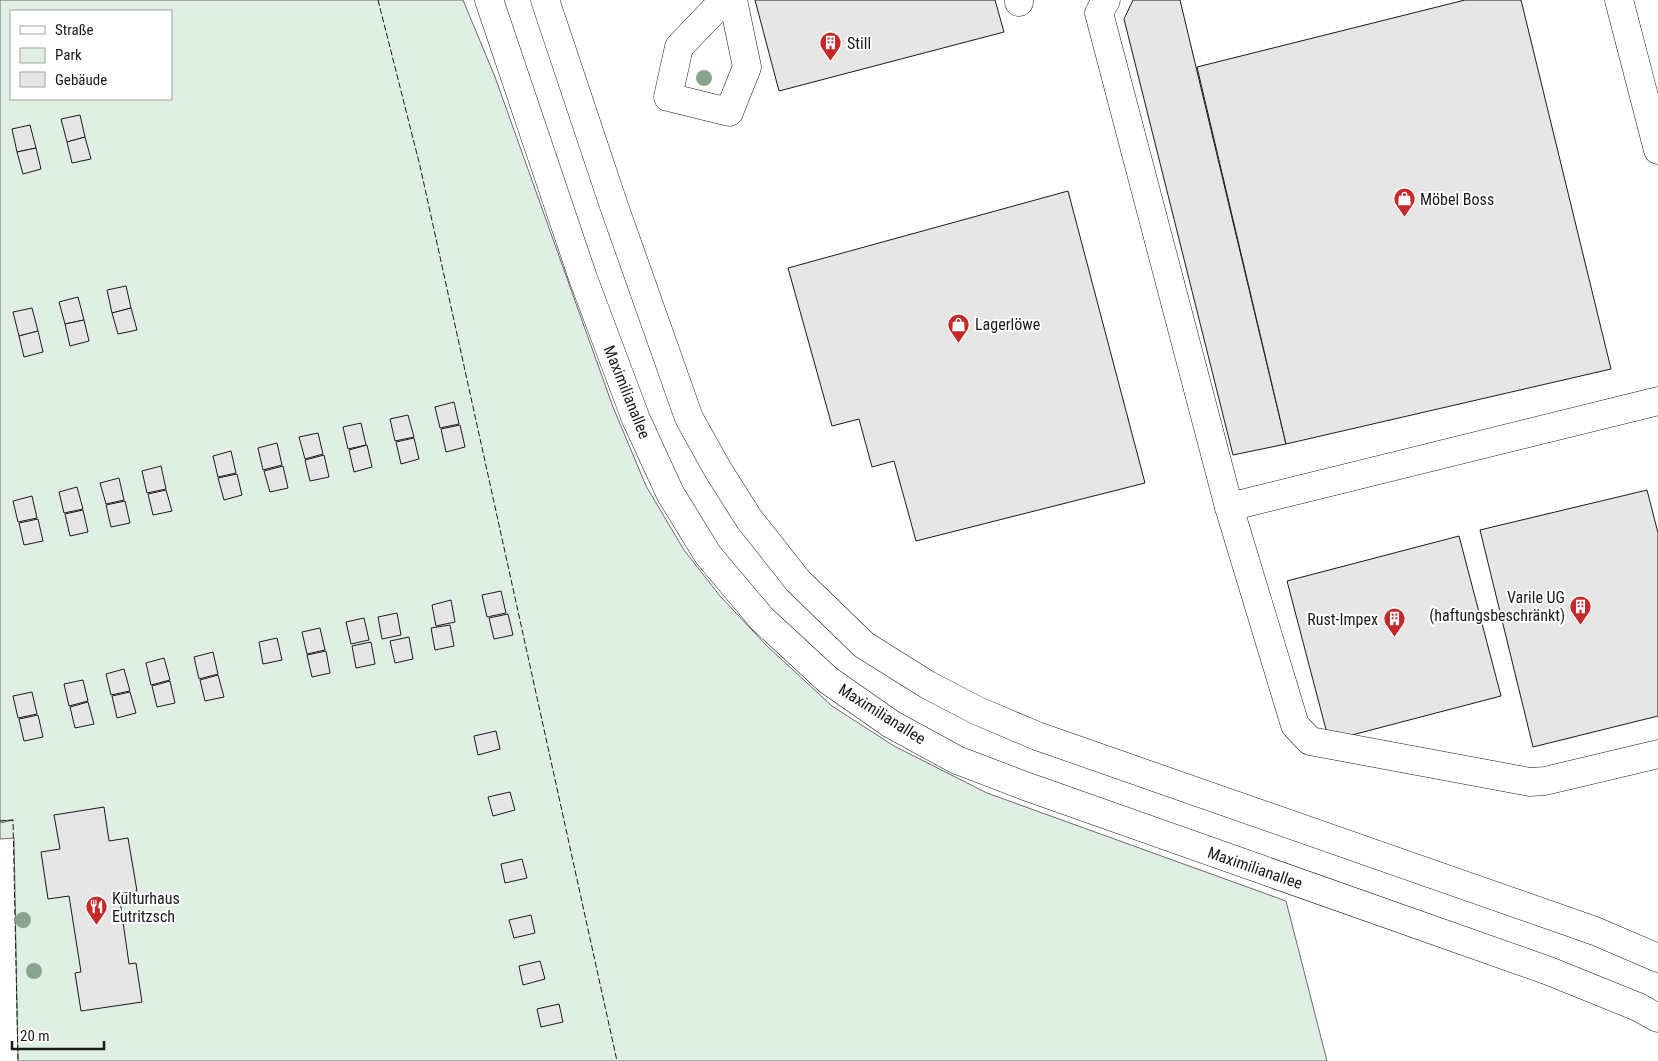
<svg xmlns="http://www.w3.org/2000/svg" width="1658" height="1061" font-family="'Roboto Condensed',sans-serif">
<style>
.green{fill:#e0efe3;stroke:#6a6a6a;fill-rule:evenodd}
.building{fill:#e6e6e6;stroke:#1a1a1a}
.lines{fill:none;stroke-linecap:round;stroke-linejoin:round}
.minor-casing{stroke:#1a1a1a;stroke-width:29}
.highway-casing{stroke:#1a1a1a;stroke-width:29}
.minor{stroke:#fff;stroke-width:28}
.highway{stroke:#fff;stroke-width:28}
.fence{stroke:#1a1a1a;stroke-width:1;stroke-dasharray:6 2.5;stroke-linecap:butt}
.tree{fill:#8aa48f}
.labels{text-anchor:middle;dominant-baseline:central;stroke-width:4;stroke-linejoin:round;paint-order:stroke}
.poi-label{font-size:16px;fill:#1a1a1a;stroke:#fff;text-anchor:start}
.street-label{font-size:16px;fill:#1a1a1a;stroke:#fff}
</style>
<rect width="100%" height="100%" fill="#fff"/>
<path class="green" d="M0 0H463L495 77 613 407 646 486 684 550 720 596 766 645 832 706 894 746 987 793 1286 901 1327 1061H18L14 838 0 839V823L13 820 0 821ZM11 11H171V99H11Z"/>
<g class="building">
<polygon points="755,0 995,0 1004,32 779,91"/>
<polygon points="1133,0 1180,0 1286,444 1233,455 1124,19"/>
<polygon points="1465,0 1521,0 1611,369 1286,444 1197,67"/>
<polygon points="80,115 85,137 67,142 61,119"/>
<polygon points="30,125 36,148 17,152 12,129"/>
<polygon points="85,137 91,159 72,163 67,142"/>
<polygon points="36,148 41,169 23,174 17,152"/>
<polygon points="1068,191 1145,483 916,541 894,461 872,467 859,419 832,426 788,268"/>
<polygon points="126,286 131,308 112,313 107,290"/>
<polygon points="78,297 84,320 65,324 59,302"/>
<polygon points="32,308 38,331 19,336 13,312"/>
<polygon points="131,308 137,330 118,334 112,313"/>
<polygon points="84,320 89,341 70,346 65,324"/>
<polygon points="38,331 43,352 24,357 19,336"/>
<polygon points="454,402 459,424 440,428 435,407"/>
<polygon points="408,415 414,437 395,441 390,419"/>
<polygon points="361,423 366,445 348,449 343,427"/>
<polygon points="460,425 465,447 446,452 441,429"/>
<polygon points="318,433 323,454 305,459 299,437"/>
<polygon points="414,438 419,459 401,464 396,442"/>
<polygon points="277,443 282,465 263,470 258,448"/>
<polygon points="367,445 372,467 354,472 349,450"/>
<polygon points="231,451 236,473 218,477 213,456"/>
<polygon points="324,455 329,477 310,481 305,460"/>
<polygon points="161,466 166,489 147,493 142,471"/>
<polygon points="283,466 288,488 270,492 264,471"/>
<polygon points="237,474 242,495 224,500 218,478"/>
<polygon points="119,478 124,500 106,504 100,483"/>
<polygon points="77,487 83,509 64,513 59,492"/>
<polygon points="166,490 172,511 153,515 148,494"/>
<polygon points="1647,490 1658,533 1658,716 1533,747 1480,530"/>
<polygon points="32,496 37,518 18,522 13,501"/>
<polygon points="125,501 130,523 111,527 106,505"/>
<polygon points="83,510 88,532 70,536 65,514"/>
<polygon points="38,519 43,541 24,545 19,523"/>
<polygon points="1459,536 1501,696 1329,741 1287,581"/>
<polygon points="501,591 506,613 487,617 482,595"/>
<polygon points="451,600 455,622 436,626 432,605"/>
<polygon points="397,613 401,635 382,639 378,617"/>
<polygon points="508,614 513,635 494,639 489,618"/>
<polygon points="364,618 369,640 351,644 346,622"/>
<polygon points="450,625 454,646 435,650 431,628"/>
<polygon points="320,628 325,650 307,654 302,632"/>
<polygon points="409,637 413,659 395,663 390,641"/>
<polygon points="277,638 282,660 263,664 259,642"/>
<polygon points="371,642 375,664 356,668 352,646"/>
<polygon points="326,651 330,673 312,677 307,655"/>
<polygon points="213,652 218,674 199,679 194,657"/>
<polygon points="164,658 170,680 151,685 146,663"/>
<polygon points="124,669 130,691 111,695 106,674"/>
<polygon points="218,675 224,697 205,701 200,680"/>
<polygon points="83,680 88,701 69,706 64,684"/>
<polygon points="170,681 175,703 157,707 152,686"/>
<polygon points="32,692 37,714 18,718 13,696"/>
<polygon points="130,692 136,713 117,718 112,696"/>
<polygon points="88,702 94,724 75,728 70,707"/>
<polygon points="38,715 43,737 24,741 19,719"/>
<polygon points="496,731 500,749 478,755 474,736"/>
<polygon points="510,792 515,810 493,816 488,797"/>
<polygon points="104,807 109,841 128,838 137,891 119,894 129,964 136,963 142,1002 81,1011 75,973 81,972 69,896 48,899 41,852 60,849 54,815"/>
<polygon points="522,859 527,878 505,883 501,864"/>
<polygon points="531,915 535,933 514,938 509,920"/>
<polygon points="540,961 545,979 523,985 519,966"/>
<polygon points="559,1004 563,1022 541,1027 537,1009"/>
</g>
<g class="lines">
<defs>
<g id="minor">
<polyline points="724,0 679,47 668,97 729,112 747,67 733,0"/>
<polyline points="1019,0 1019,2"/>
<polyline points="1106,0 1099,13 1229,507 1658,401"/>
<polyline points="1619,0 1658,150"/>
<polyline points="1229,507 1295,725 1310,741 1530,782 1545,781 1658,754"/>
</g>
<g id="highway">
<polyline points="489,0 583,278 636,419 670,493 708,555 762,619 828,680 891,724 957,760 1025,786 1549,971 1638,1007 1658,1018"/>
<polyline points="545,0 614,206 689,418 718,470 749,519 798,581 864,645 928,685 978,711 1037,736 1595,931 1658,958"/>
</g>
</defs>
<use href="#minor" class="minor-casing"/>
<use href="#highway" class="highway-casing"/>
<use href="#minor" class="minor"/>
<use href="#highway" class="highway"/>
<g class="fence">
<polyline points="378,0 420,166 617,1061"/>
<polyline points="0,821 13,820 18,1061"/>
</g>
</g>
<g class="tree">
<circle cx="704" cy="78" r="8"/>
<circle cx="23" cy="920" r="8"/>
<circle cx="34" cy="971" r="8"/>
</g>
<defs>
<symbol id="building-pin" viewBox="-11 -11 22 30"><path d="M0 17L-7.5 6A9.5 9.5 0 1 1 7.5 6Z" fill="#c62828" stroke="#fff"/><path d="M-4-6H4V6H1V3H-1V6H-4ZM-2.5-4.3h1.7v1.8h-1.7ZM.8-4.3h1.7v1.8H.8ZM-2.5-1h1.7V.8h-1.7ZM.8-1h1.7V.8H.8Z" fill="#fff"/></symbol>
<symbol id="shop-pin" viewBox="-11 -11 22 30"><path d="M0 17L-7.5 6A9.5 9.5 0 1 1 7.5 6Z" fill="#c62828" stroke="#fff"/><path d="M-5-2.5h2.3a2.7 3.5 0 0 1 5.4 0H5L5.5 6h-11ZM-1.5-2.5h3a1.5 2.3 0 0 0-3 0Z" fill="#fff"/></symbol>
<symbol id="restaurant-pin" viewBox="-11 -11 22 30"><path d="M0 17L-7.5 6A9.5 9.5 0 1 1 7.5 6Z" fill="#c62828" stroke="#fff"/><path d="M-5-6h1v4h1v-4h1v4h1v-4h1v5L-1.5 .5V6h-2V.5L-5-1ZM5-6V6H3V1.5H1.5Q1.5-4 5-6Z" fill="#fff"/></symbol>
</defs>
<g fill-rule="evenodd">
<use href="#building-pin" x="818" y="30" width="25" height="34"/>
<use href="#shop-pin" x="1392" y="186" width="25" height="34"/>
<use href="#shop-pin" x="946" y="312" width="25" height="34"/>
<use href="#building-pin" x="1568" y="594" width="25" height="34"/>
<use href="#building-pin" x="1382" y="606" width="25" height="34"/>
<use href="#restaurant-pin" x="84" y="894" width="25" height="34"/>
</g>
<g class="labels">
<g class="poi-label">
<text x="847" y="43">Still</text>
<text x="1420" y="199">Möbel Boss</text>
<text x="975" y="324">Lagerlöwe</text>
<text x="1565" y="597" text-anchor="end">Varile UG<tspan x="1565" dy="18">(haftungsbeschränkt)</tspan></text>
<text x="1378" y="619" text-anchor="end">Rust-Impex</text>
<text x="112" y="898">Kulturhaus<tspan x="112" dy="18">Eutritzsch</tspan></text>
</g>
<g class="street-label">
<text transform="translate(627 392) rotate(68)">Maximilianallee</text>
<text transform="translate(882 714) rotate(32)">Maximilianallee</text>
<text transform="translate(1255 868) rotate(19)">Maximilianallee</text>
</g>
</g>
<rect x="10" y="10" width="162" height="90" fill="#ffffff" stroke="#a3a3a3"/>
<rect x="20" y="26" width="25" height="8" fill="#ffffff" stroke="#a3a3a3"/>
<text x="55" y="35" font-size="15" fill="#1a1a1a">Straße</text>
<rect x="20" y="48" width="25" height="15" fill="#e0efe3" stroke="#a3a3a3"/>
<text x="55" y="60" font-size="15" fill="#1a1a1a">Park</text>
<rect x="20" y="72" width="25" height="15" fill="#e6e6e6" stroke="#a3a3a3"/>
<text x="55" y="85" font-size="15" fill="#1a1a1a">Gebäude</text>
<path d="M12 1041v8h92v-8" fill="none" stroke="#1a1a1a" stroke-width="2.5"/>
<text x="20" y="1041" font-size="15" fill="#1a1a1a" stroke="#ffffff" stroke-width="4" paint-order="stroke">20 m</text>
</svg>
